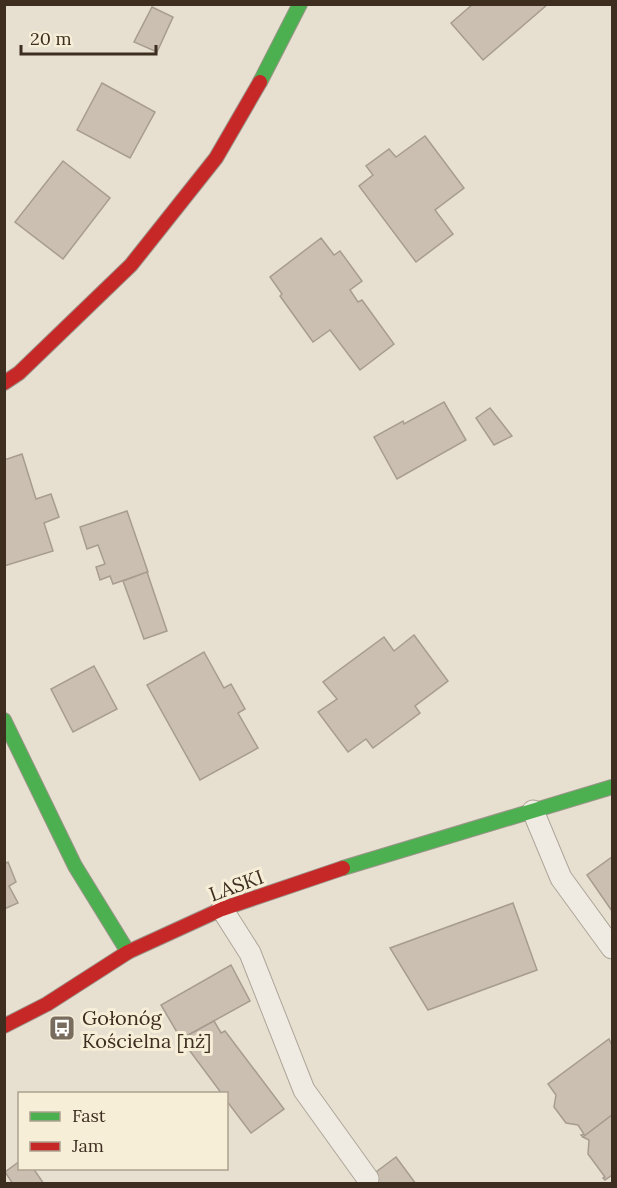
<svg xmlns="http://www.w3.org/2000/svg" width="617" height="1188" font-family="Lora,serif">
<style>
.building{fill:#cbbfb2;stroke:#a89c90;stroke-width:1.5}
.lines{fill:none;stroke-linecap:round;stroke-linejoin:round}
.lane-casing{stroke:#ada599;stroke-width:23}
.fast-casing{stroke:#9c958a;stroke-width:16}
.jam-casing{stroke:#9c958a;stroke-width:16}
.lane{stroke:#efebe3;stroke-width:21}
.fast{stroke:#4caf50;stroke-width:14}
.jam{stroke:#c62828;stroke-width:14}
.labels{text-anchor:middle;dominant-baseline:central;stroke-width:6;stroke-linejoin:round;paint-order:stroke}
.street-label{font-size:20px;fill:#3d2e20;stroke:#f7eed8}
.poi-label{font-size:20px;fill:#3d2e20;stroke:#f7eed8;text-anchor:start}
</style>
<rect width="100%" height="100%" fill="#e7e0d1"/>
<g class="building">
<polygon points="473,4 548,4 483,60 451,23"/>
<polygon points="152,7 173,17 157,52 134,42"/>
<polygon points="102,83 155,112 130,158 77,130"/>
<polygon points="425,136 464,188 435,210 453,234 416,262 359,186 373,175 366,166 389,149 396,157"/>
<polygon points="63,161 110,198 63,259 15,222"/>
<polygon points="321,238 334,255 340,251 362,281 350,290 358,302 362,300 394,344 360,370 330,330 313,342 280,296 282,294 270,277"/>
<polygon points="444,402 466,440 397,479 374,437 403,421 404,424"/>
<polygon points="490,408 512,436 494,445 476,418"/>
<polygon points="22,454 36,499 51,494 59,517 44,523 53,551 4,566 4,460"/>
<polygon points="127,511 148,572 113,584 110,576 100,580 96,567 105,564 98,545 87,549 80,527"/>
<polygon points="147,572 167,631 144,639 123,581"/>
<polygon points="414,635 448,681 415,706 420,713 373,748 366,739 348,752 318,712 337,699 323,682 384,637 394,651"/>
<polygon points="204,652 224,688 231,684 245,709 238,713 258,748 200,780 147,685"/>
<polygon points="94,666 117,709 73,732 51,689"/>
<polygon points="612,857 612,911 587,875"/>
<polygon points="8,862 16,882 9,886 18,903 4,909 4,864"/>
<polygon points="513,903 537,970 428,1010 390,948"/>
<polygon points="231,965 250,1001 181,1039 161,1005"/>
<polygon points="214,1021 221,1033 225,1031 284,1109 251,1133 226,1100 226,1094 222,1094 181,1039"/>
<polygon points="609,1039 612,1045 612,1115 583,1137 581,1135 584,1134 578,1125 566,1123 554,1107 556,1095 548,1084"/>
<polygon points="612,1115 612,1175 605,1180 603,1178 605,1177 588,1154 589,1140 583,1137"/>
<polygon points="396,1157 416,1184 360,1184"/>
<polygon points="20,1161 20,1168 33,1168 44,1184 13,1184 5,1172"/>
</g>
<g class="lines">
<defs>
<g id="lane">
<polyline points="533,811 561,878 612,948"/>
<polyline points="222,909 250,953 304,1090 368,1179"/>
</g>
<g id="fast">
<polyline points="260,82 300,4"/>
<polyline points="4,720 75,866 128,952"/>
<polyline points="343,868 612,787"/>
</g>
<g id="jam">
<polyline points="4,383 19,373 131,265 216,158 260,82"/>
<polyline points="4,1026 47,1004 128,952 222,909 343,868"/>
</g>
</defs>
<use href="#lane" class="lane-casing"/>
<use href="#fast" class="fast-casing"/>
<use href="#jam" class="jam-casing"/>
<use href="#lane" class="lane"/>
<use href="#fast" class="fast"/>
<use href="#jam" class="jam"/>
</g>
<defs>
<symbol id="bus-square" viewBox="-11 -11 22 22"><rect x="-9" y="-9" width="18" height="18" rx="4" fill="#786c5e" stroke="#f7eed8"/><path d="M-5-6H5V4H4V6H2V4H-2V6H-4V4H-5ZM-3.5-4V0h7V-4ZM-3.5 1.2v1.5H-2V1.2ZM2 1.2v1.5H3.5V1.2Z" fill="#fff"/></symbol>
</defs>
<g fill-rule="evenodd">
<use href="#bus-square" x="47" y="1013" width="30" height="30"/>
</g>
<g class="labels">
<g class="street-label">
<text transform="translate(236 885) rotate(-20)">LASKI</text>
</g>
<g class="poi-label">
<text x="82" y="1017">Gołonóg<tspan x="82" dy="23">Kościelna [nż]</tspan></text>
</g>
</g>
<rect width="617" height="1188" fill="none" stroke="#3d2e20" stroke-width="12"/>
<rect x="18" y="1092" width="210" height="78" fill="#f7eed8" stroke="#ada18e" stroke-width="1.5"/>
<rect x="30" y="1112" width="30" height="9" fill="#4caf50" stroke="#ada18e" stroke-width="1.5"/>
<text x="72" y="1122" font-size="18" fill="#3d2e20">Fast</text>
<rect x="30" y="1142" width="30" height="9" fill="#c62828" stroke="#ada18e" stroke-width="1.5"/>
<text x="72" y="1152" font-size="18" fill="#3d2e20">Jam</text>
<path d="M21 45v9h135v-9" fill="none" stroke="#3d2e20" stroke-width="3"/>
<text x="30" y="45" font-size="18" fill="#3d2e20" stroke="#f7eed8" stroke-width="4.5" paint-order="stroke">20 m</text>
</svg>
